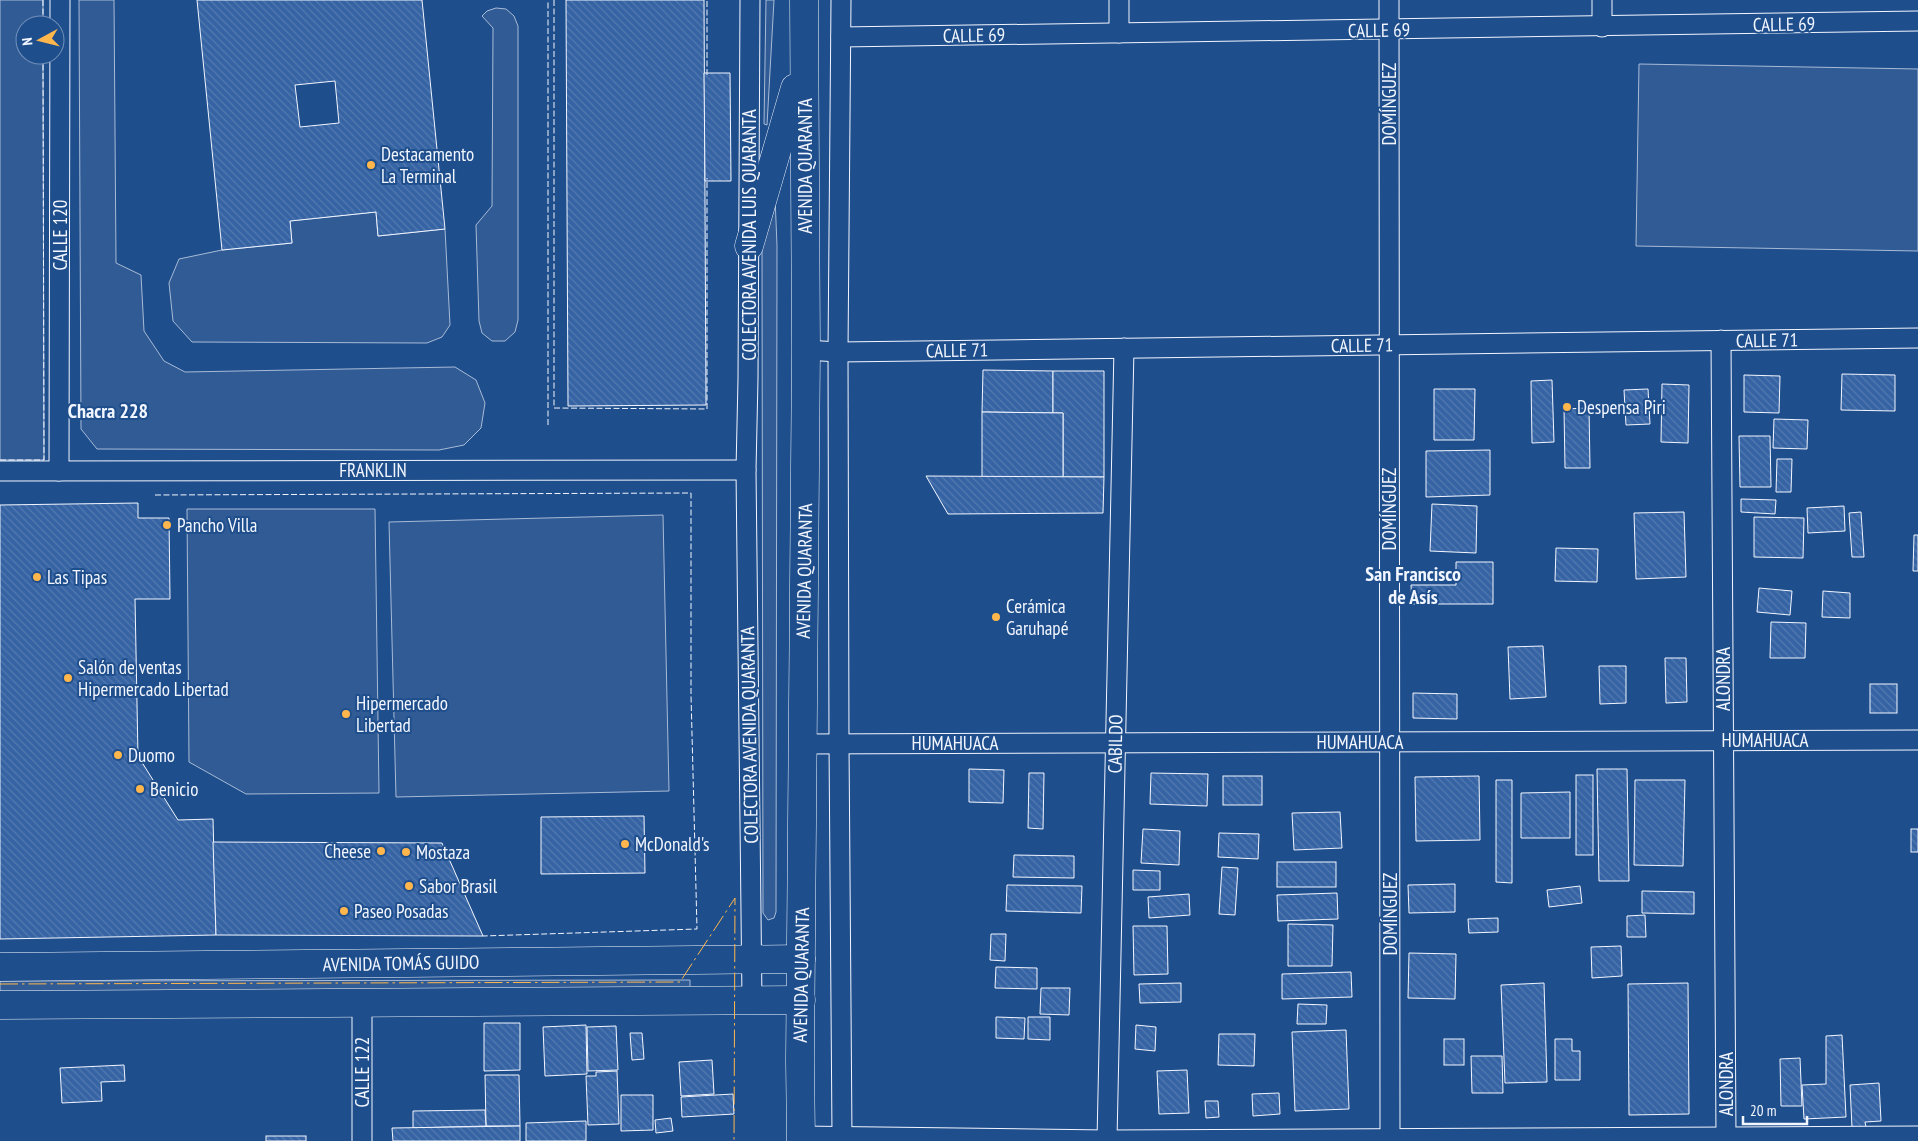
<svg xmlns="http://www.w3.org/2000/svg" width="1918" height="1141" font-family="'PT Sans Narrow',sans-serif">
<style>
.built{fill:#305b95;stroke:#a8bbd7}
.building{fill:url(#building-back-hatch);stroke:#f2f6ff;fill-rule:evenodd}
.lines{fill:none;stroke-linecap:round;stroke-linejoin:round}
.street-casing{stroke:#f2f6ff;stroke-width:21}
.secondary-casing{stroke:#f2f6ff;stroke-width:29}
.highway-casing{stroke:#f2f6ff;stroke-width:29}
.street{stroke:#1f4e8c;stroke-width:19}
.secondary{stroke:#1f4e8c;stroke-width:28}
.highway{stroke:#1f4e8c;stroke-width:28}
.fence{stroke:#f2f6ff;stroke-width:1;stroke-dasharray:6 2.5;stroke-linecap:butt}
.power{stroke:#ffb74d;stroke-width:1;stroke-dasharray:18 4 2.5 4;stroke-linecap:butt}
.poi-dot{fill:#ffb74d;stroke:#1f4e8c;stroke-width:2}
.labels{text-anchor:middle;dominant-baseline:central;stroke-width:4;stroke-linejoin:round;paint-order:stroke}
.street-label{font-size:19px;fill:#f2f6ff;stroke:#1f4e8c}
.poi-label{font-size:19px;fill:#f2f6ff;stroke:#1f4e8c;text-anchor:start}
.neighbourhood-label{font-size:20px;font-weight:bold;fill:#f2f6ff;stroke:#1f4e8c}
</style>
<defs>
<pattern id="building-back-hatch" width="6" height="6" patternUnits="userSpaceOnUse" patternTransform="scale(1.25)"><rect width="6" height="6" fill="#3563a3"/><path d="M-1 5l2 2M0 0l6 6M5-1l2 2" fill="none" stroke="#537ab1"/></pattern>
</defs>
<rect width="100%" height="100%" fill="#1f4e8c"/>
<g class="built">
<polygon points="0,0 43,0 43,25 25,25 25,55 43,55 44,460 0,460"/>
<polygon points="79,0 114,0 116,263 141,275 144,331 164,361 185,372 455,367 476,380 485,403 481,428 464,445 439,450 97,449 81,429"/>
<polygon points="766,0 774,0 767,125 764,124"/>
<polygon points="496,8 506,9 514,16 518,26 518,320 515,332 505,341 492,341 482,333 479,321 476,225 492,206 493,28 482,16 487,11"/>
<polygon points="1639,64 1918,69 1918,251 1636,246"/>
<polygon points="774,172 777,246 776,912 774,918 768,920 763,913 762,247"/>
<polygon points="376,212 378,236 445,229 450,325 442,337 427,343 192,342 173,321 169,283 179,259 222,250 292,243 290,221"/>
<polygon points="187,509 375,509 379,793 246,794 189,762"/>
<polygon points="663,515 669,791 396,797 389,522"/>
<polygon points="690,980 690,996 0,997 0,981"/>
</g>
<g class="building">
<path d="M197 0H422L445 229 378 236 376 212 290 221 292 243 222 250ZM335 81 339 123 300 127 295 85Z"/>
<polygon points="566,0 704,0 706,405 568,406"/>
<polygon points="704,73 730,73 731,181 705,181"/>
<polygon points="983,370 1053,371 1053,413 982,412"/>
<polygon points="1053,371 1104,371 1104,477 1063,477 1063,413 1053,413"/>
<polygon points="1842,374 1895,375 1895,411 1841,410"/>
<polygon points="1744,375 1780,376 1779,413 1744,412"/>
<polygon points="1552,380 1554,442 1532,443 1531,381"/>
<polygon points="1662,384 1689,385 1688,443 1661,442"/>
<polygon points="1434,389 1475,389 1474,440 1434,440"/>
<polygon points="1648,389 1650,424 1626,425 1624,390"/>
<polygon points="1589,408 1590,468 1565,468 1564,409"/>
<polygon points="982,412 1063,413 1063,477 982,477"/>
<polygon points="1774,419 1808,420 1807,449 1773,448"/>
<polygon points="1739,436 1770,436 1771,487 1740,487"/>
<polygon points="1490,450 1490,495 1426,497 1426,451"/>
<polygon points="1777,459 1792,459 1791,492 1776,492"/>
<polygon points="926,476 1104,477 1103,513 948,514"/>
<polygon points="1741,499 1776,500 1775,514 1741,512"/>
<polygon points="138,503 138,518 169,518 170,599 135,599 138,756 178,820 213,819 216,935 0,939 0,505"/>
<polygon points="1432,504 1477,506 1476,553 1430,551"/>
<polygon points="1844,506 1845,531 1808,533 1807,508"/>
<polygon points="1684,512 1686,577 1636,579 1634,513"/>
<polygon points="1861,512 1864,557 1852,557 1849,513"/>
<polygon points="1754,517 1804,518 1803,558 1754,557"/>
<polygon points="1914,535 1918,535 1918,571 1913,571"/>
<polygon points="1556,548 1598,549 1597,582 1555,581"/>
<polygon points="1456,562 1493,562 1493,604 1412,604 1411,585 1456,585"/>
<polygon points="1759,588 1792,591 1790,615 1757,612"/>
<polygon points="1823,591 1850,593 1850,618 1822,617"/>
<polygon points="1771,622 1806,623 1805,658 1770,658"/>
<polygon points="1543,646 1546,697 1510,699 1508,647"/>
<polygon points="1665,658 1686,658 1687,702 1666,703"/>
<polygon points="1599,666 1626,666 1626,703 1600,704"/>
<rect x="1870" y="684" width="27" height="29"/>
<polygon points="1413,693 1457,694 1457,719 1413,718"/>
<polygon points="969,769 1004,770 1003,803 969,802"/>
<polygon points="1597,769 1627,769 1629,881 1599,881"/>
<polygon points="1029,773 1044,773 1043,829 1028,828"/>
<polygon points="1151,773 1208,774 1207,806 1150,804"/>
<rect x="1576" y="775" width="17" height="80"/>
<rect x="1223" y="776" width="39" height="29"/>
<polygon points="1479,776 1480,840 1416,841 1415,777"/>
<polygon points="1496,780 1512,780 1512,883 1496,882"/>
<polygon points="1635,780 1685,780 1683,866 1634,865"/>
<polygon points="1570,792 1570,838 1521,838 1521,793"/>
<polygon points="1340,812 1342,848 1294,850 1292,813"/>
<polygon points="644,816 645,873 541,874 541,817"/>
<polygon points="1143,829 1180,831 1179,865 1141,863"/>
<rect x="1911" y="829" width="7" height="23"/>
<polygon points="1219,833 1259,834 1258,859 1218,857"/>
<polygon points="213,842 442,843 483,936 216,935"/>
<polygon points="1014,855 1074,856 1074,878 1013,877"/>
<rect x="1277" y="862" width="59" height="25"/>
<polygon points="1222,867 1238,868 1235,915 1219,914"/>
<polygon points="1133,870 1160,871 1160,890 1133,890"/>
<polygon points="1455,884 1455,912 1409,913 1408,885"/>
<polygon points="1007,885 1082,886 1081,913 1006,911"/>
<polygon points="1580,886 1582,903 1549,907 1547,890"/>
<polygon points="1642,891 1694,892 1694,914 1642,913"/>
<polygon points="1337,893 1338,919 1278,921 1277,895"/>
<polygon points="1189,894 1190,915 1149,918 1148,897"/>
<polygon points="1645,915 1646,937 1627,937 1627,916"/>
<polygon points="1498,918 1498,932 1469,933 1468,919"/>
<polygon points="1288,924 1333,925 1332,966 1288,966"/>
<polygon points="1133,926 1167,926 1168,974 1134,975"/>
<polygon points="991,934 1006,934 1005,961 990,960"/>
<polygon points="1621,946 1622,976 1592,978 1591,947"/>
<polygon points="1409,953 1456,954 1455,999 1408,998"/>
<polygon points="996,967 1037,968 1037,989 995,988"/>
<polygon points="1351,972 1352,997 1282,999 1282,974"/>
<polygon points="1181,983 1181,1002 1140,1003 1139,984"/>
<polygon points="1544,983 1547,1082 1505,1083 1501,985"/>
<polygon points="1688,983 1689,1114 1629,1115 1628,984"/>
<polygon points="1041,988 1070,988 1069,1015 1040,1014"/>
<polygon points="1298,1004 1327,1005 1326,1024 1297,1024"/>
<polygon points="996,1017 1025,1018 1024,1039 996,1038"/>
<polygon points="1028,1017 1050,1017 1050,1040 1028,1039"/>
<polygon points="484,1023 520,1023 520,1070 484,1071"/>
<polygon points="586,1025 587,1074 545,1076 543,1027"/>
<polygon points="1136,1025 1156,1027 1155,1051 1135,1049"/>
<polygon points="616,1026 618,1070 588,1071 587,1027"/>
<polygon points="1346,1030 1349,1109 1295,1111 1292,1032"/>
<polygon points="630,1033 642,1033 644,1059 632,1060"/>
<polygon points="1219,1034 1255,1034 1254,1066 1218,1065"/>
<polygon points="1842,1035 1846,1117 1804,1119 1802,1085 1826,1084 1826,1036"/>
<rect x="1444" y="1039" width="20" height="26"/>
<polygon points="1555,1039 1572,1039 1572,1051 1580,1051 1580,1080 1555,1080"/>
<polygon points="1471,1056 1502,1056 1503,1093 1472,1093"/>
<polygon points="1800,1058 1802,1106 1781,1106 1780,1059"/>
<polygon points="712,1060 714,1094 681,1096 679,1062"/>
<polygon points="124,1065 125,1081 101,1082 102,1101 62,1103 60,1068"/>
<polygon points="1187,1070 1189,1113 1159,1114 1157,1071"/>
<polygon points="617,1071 619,1124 588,1125 586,1076 596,1076 596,1072"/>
<polygon points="485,1075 519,1075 520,1126 486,1126"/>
<polygon points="1879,1083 1881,1121 1865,1122 1866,1127 1852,1128 1850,1085"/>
<polygon points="1279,1093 1280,1114 1253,1116 1252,1094"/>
<polygon points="733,1094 734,1114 682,1117 681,1097"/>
<polygon points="621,1095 653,1095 653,1130 621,1131"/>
<polygon points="1205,1101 1218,1101 1219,1117 1206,1118"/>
<polygon points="485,1110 486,1126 413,1128 413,1111"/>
<polygon points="671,1118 673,1131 656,1133 655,1120"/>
<polygon points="586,1121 586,1141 526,1141 526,1123"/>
<polygon points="520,1126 520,1141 393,1141 392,1128"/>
<rect x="266" y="1136" width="40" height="5"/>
</g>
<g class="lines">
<defs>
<g id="street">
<polyline points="750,0 748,379 746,470 752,1001"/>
<polyline points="841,0 838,352 839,743 842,1137"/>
<polyline points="1119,0 1119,33"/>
<polyline points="1389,0 1390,1138"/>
<polyline points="1602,0 1602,27"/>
<polyline points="841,37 1918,21"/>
<polyline points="1721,340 1726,1137"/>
<polyline points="806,350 838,352 1918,338"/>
<polyline points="0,471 746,470"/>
<polyline points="59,471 60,0"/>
<polyline points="802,744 1918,740"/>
<polyline points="362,1003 362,1141"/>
<polyline points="801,1136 1107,1140 1918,1136"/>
<polyline points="1107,1140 1124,348"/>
</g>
<g id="secondary">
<polyline points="0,967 801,959"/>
<polyline points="0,1005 801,1000"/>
</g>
<g id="highway">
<polyline points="749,246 795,88"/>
<polyline points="801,1141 800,1060 806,350 804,0"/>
</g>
</defs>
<use href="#street" class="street-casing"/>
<use href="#secondary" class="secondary-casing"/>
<use href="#highway" class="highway-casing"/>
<use href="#street" class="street"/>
<use href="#secondary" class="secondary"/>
<use href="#highway" class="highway"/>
<g class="fence">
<polyline points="43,0 43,25"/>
<polyline points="554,0 554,408 707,409 707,178"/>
<polyline points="707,75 707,0"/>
<polyline points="548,425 548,0"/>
<polyline points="0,460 44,460 43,55"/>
<polyline points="155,495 691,493 691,695 697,929 483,936"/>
</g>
<polyline class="power" points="0,984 680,982 735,898 734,1141"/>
</g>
<g class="poi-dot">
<circle cx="371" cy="165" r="5"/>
<circle cx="1567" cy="407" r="5"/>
<circle cx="167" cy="525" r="5"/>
<circle cx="37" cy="577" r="5"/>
<circle cx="996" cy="617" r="5"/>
<circle cx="68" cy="678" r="5"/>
<circle cx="346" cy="714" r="5"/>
<circle cx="118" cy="755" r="5"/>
<circle cx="140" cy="789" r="5"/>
<circle cx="625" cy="844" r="5"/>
<circle cx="381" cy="851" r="5"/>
<circle cx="406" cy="852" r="5"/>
<circle cx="409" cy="886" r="5"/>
<circle cx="344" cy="911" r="5"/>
</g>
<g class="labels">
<g class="street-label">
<text transform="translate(1784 24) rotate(-1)">CALLE 69</text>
<text transform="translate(1379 30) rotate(-1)">CALLE 69</text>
<text transform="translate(974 35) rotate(-1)">CALLE 69</text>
<text transform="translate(1389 104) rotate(-90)">DOMÍNGUEZ</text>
<text transform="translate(805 166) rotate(-90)">AVENIDA QUARANTA</text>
<text transform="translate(60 235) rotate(-90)">CALLE 120</text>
<text transform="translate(749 235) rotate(-90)">COLECTORA AVENIDA LUIS QUARANTA</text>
<text transform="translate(1767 340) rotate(-1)">CALLE 71</text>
<text transform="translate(1362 345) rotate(-1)">CALLE 71</text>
<text transform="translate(957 350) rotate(-1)">CALLE 71</text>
<text x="373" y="470">FRANKLIN</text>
<text transform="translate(1389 509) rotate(-90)">DOMÍNGUEZ</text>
<text transform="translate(804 571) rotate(-89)">AVENIDA QUARANTA</text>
<text transform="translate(1723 679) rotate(-90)">ALONDRA</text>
<text transform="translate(749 735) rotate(-91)">COLECTORA AVENIDA QUARANTA</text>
<text x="1765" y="740">HUMAHUACA</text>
<text x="1360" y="742">HUMAHUACA</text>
<text x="955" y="743">HUMAHUACA</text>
<text transform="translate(1115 744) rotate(-89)">CABILDO</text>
<text transform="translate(1390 914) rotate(-90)">DOMÍNGUEZ</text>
<text transform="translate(401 963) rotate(-1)">AVENIDA TOMÁS GUIDO</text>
<text transform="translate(801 975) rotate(-89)">AVENIDA QUARANTA</text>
<text transform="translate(362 1072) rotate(-90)">CALLE 122</text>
<text transform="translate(1726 1084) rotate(-90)">ALONDRA</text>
</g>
<g class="poi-label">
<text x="381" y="154">Destacamento<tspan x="381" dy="22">La Terminal</tspan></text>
<text x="1577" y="407">Despensa Piri</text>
<text x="177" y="525">Pancho Villa</text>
<text x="47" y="577">Las Tipas</text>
<text x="1006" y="606">Cerámica<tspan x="1006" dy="22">Garuhapé</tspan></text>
<text x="78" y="667">Salón de ventas<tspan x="78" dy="22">Hipermercado Libertad</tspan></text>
<text x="356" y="703">Hipermercado<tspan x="356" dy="22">Libertad</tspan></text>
<text x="128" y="755">Duomo</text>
<text x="150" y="789">Benicio</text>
<text x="635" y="844">McDonald's</text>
<text x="371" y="851" text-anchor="end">Cheese</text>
<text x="416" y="852">Mostaza</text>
<text x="419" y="886">Sabor Brasil</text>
<text x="354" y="911">Paseo Posadas</text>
</g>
<g class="neighbourhood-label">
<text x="108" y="411">Chacra 228</text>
<text x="1413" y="574">San Francisco<tspan x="1413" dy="23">de Asís</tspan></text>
</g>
</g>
<g transform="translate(40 40) rotate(263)"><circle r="24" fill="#1f4e8c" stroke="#7391ba"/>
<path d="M0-4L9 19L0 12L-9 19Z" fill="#ffb74d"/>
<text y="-8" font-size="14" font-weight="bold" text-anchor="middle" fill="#f2f6ff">N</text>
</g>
<path d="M1743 1116v8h64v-8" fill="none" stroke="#f2f6ff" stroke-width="2.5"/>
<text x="1750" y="1116" font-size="15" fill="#f2f6ff" stroke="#1f4e8c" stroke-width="4" paint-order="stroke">20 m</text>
</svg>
